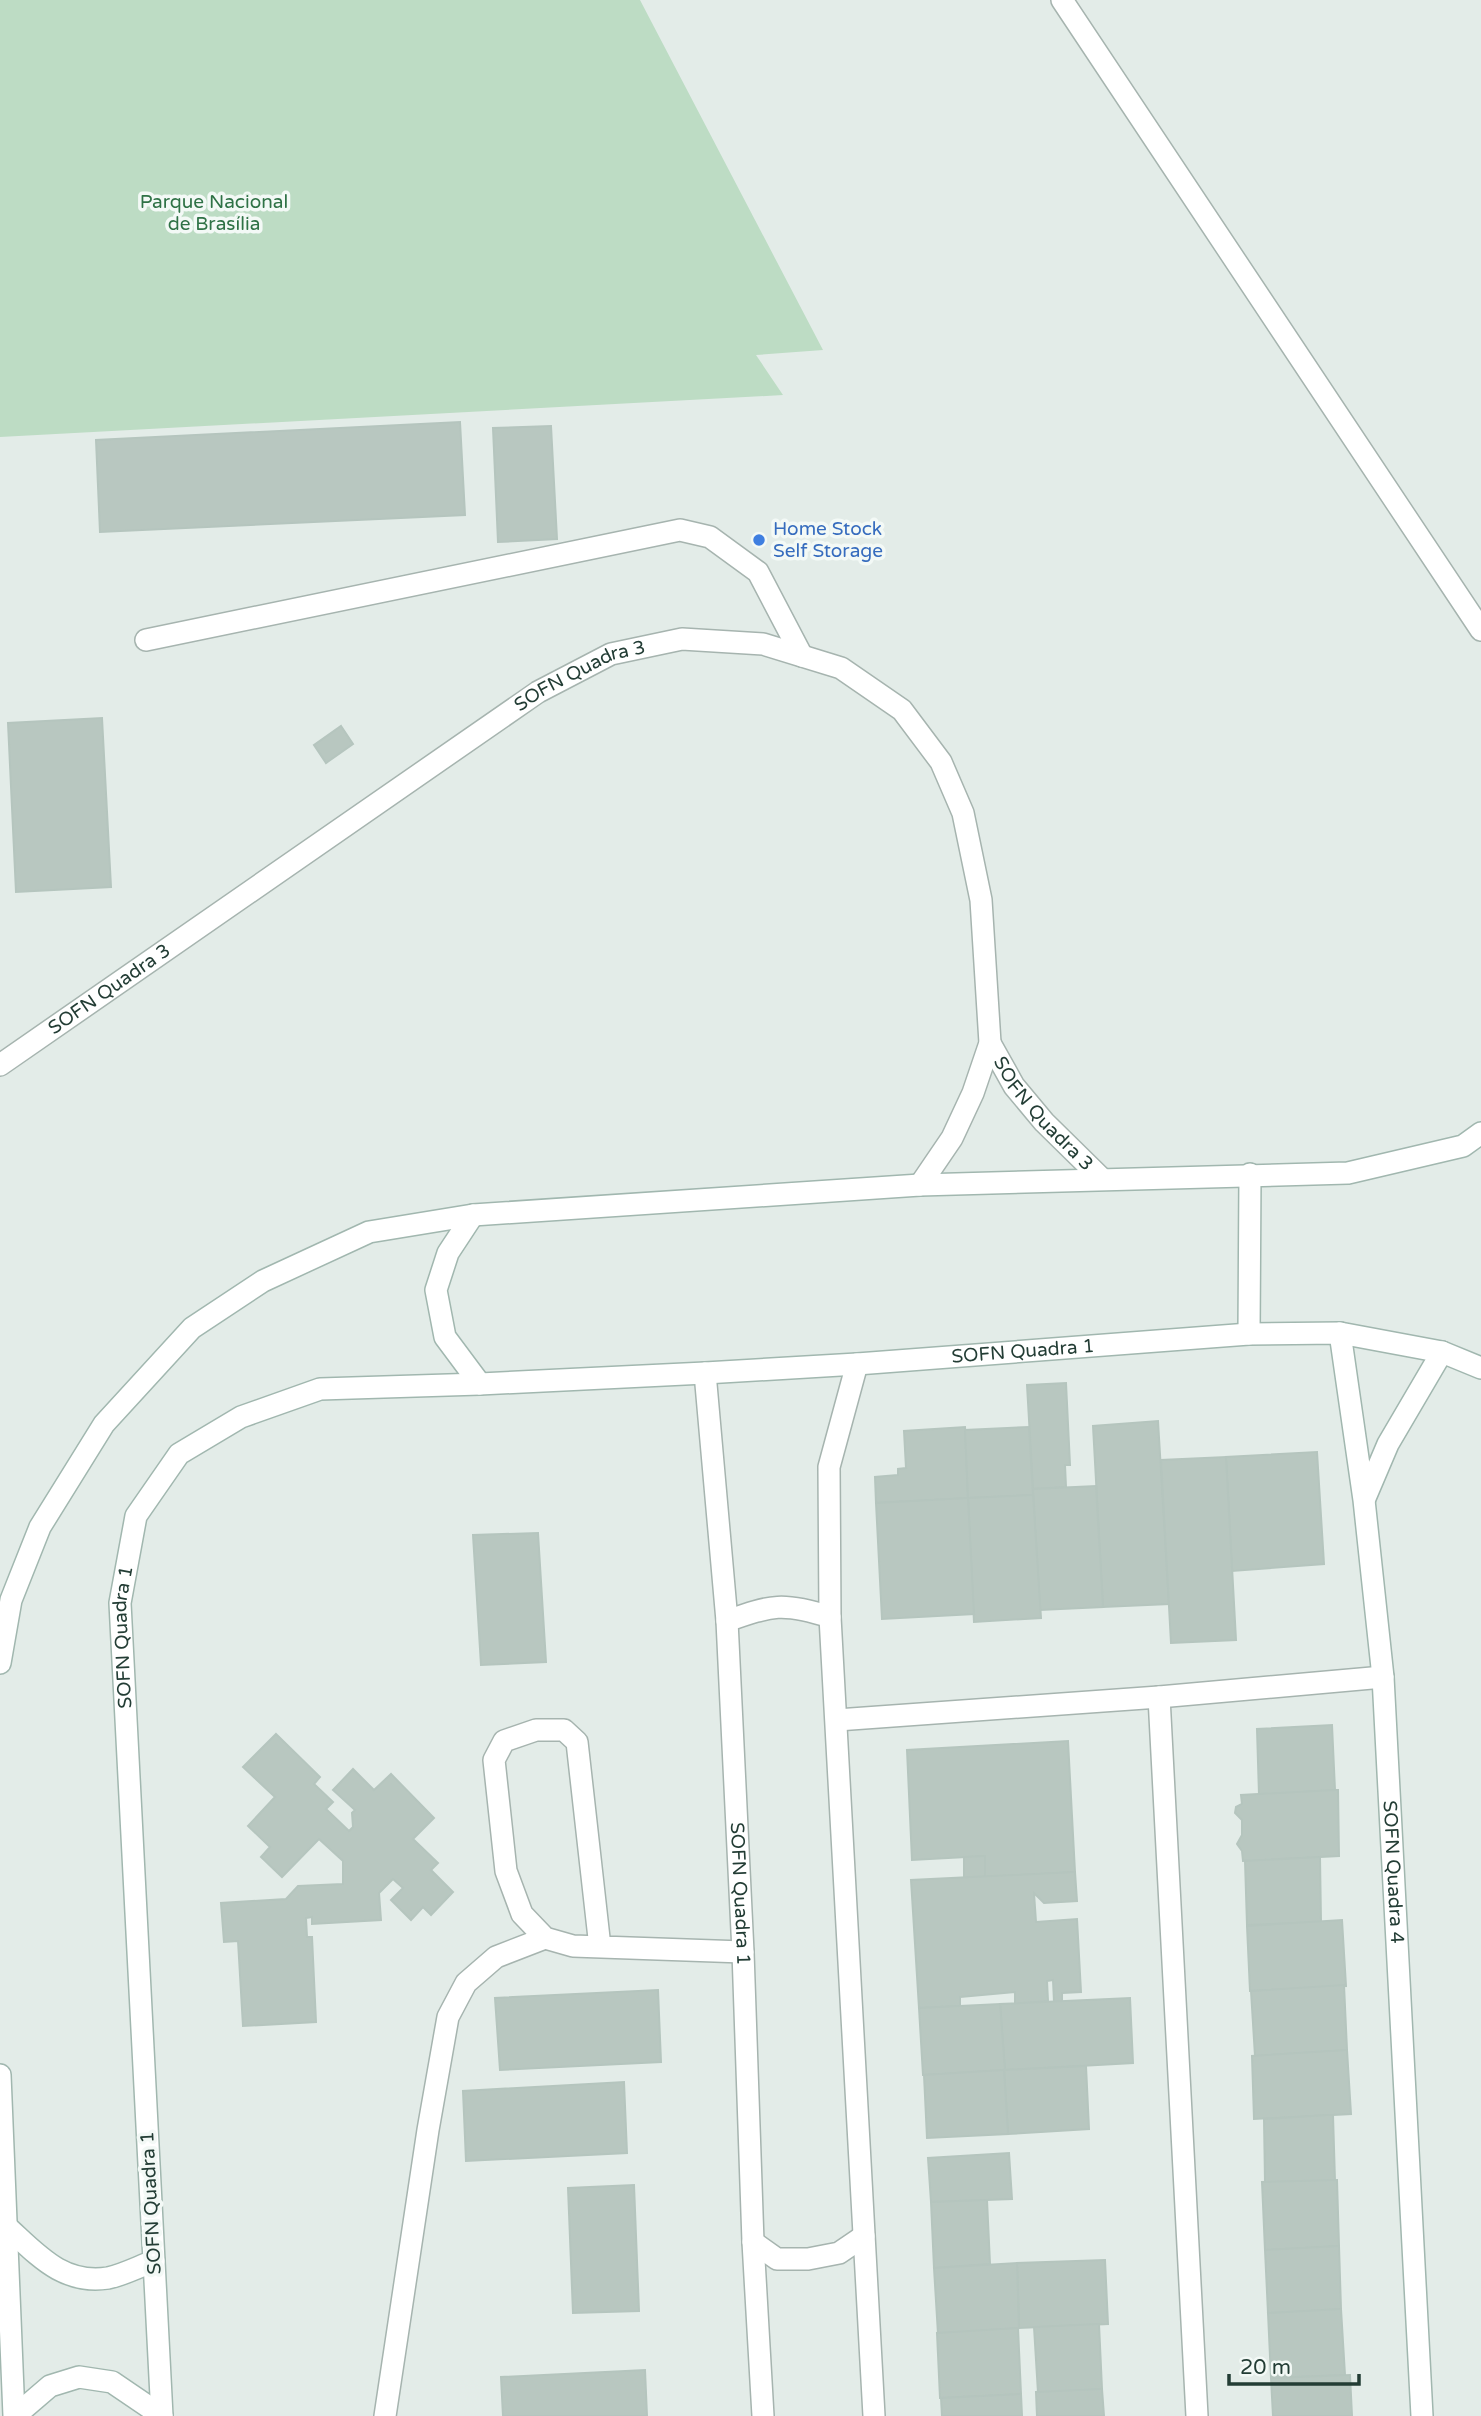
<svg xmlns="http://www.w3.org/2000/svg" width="1481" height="2416" font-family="'Varela Round',sans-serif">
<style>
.green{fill:#bddcc4}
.building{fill:#b8c7c0;stroke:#b5c5be;stroke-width:2}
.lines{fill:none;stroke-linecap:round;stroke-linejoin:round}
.lane-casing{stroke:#a6b4af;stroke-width:24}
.street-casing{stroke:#a6b4af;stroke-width:24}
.secondary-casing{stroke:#a1b7af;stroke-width:24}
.lane{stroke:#fff;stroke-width:21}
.street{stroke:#fff;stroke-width:21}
.secondary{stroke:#fff;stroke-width:21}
.shop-dot{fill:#3f7fe0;stroke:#f3f9f6;stroke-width:2.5}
.labels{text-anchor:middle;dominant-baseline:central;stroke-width:7;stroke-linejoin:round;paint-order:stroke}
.park-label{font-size:19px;fill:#2f7246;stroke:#f3f9f6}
.shop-label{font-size:19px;fill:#366cbe;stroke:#f3f9f6;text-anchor:start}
.street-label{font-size:19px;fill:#233d35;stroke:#f3f9f6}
</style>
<rect width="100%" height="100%" fill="#e3ece8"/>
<polygon class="green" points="0,0 640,0 823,350 756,355 783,395 0,437"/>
<g class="building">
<polygon points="460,422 465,515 100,532 96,440"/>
<polygon points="551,426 557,539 498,542 493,428"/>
<polygon points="102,718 111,887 16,892 8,723"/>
<polygon points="341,726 353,744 326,763 314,745"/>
<polygon points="1066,1383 1070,1465 1065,1465 1066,1487 1033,1489 1027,1385"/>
<polygon points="1158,1421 1169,1604 1103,1607 1093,1426"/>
<polygon points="965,1427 968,1498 876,1503 875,1477 898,1475 898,1469 906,1468 904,1431"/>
<polygon points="1029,1427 1033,1495 968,1498 965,1430"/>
<polygon points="1317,1452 1324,1564 1232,1571 1226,1457"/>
<polygon points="1226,1457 1236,1640 1171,1643 1161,1460"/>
<polygon points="1096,1486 1103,1607 1040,1610 1033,1489"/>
<polygon points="1033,1495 1041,1618 974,1622 968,1498"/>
<polygon points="968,1498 974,1614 882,1619 876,1503"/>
<polygon points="538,1533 546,1662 481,1665 473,1535"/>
<polygon points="1332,1725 1335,1790 1259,1795 1257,1729"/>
<polygon points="276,1734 320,1777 314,1784 333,1802 326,1809 349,1831 353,1827 352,1813 355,1810 333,1790 353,1769 374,1790 391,1774 434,1818 413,1839 438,1863 431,1870 453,1892 431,1915 423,1907 411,1920 391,1900 403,1888 393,1879 379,1893 381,1920 312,1924 312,1917 306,1918 307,1937 312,1937 316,2022 243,2026 238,1941 224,1942 221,1903 286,1899 298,1886 343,1884 343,1861 319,1839 282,1877 261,1857 270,1847 248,1826 275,1797 243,1767"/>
<polygon points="1068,1741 1075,1872 985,1877 985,1856 912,1860 907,1750"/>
<polygon points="1335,1790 1338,1790 1339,1856 1243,1861 1242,1851 1237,1844 1242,1835 1242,1820 1235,1813 1236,1807 1242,1804 1241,1795"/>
<polygon points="985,1856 985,1877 964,1878 964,1857"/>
<polygon points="1320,1857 1321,1922 1247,1925 1245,1861"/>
<polygon points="1075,1872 1077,1901 1044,1903 1034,1893 1036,1922 1077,1919 1081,1992 1062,1993 1062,2001 1054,2002 1053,1980 1047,1981 1048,2001 1015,2004 1015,1992 960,1997 960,2006 919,2008 911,1880"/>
<polygon points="1342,1920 1346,1986 1250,1991 1247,1926"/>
<polygon points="1344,1985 1347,2050 1255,2056 1251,1991"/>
<polygon points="658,1990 661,2062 500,2070 495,1998"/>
<polygon points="1130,1998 1133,2063 1005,2070 1000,2004"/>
<polygon points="1000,2004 1005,2070 923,2075 919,2008"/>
<polygon points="1347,2050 1351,2114 1254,2119 1252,2056"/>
<polygon points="1086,2066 1089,2129 1008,2134 1004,2070"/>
<polygon points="1004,2070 1008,2134 927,2138 924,2075"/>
<polygon points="624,2082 627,2153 466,2161 463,2091"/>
<polygon points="1328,2115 1333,2115 1335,2181 1265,2182 1264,2119"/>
<polygon points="1009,2153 1012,2199 931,2202 928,2158"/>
<polygon points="1337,2180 1339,2246 1265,2250 1262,2182"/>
<polygon points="634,2185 639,2311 573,2313 568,2188"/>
<polygon points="987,2200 990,2264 934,2268 931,2202"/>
<polygon points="1339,2246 1341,2309 1268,2313 1265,2250"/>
<polygon points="1105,2260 1108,2324 1019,2328 1017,2263"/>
<polygon points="1017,2263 1019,2328 938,2334 934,2268"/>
<polygon points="1341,2309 1345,2375 1271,2378 1268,2313"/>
<polygon points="1099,2324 1102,2389 1038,2393 1034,2327"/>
<polygon points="1018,2328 1021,2394 940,2398 937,2333"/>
<polygon points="645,2370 647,2416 503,2416 501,2377"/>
<polygon points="1350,2375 1352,2416 1273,2416 1271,2378"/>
<polygon points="1102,2389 1104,2416 1037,2416 1036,2392"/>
<polygon points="1021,2394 1022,2416 942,2416 941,2398"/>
</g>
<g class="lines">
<defs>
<g id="lane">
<polyline points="1062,0 1481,630"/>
<polyline points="146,640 680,530 710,537 758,572 802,656"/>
<path id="s1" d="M990 1043 1014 1086 1044 1122 1102 1179"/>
<path id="s2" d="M0 1065 538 692 611 654 682 639 763 644 841 668 902 710 941 762 963 813 981 900 990 1043 973 1093 952 1138 920 1185"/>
<polyline points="600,1947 577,1742 564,1730 536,1730 504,1741 494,1760 506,1871 522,1914 545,1938 573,1946 743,1952"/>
<polyline points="385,2416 428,2130 448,2017 466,1983 496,1957 545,1938"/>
</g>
<g id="street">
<polyline points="857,1364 829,1467 830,1617 874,2416"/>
<path id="s3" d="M705 1373 727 1621 743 1952 753 2242 763 2416"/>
<path d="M727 1621C772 1605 783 1602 830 1617"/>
<polyline points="1159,1697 1197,2416"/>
<polyline points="837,1720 1159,1697 1383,1677"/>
<polyline points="753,2242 777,2259 808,2259 839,2253 864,2236"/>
</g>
<g id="secondary">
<polyline points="473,1215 448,1253 436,1290 445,1337 480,1384"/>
<path id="s4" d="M1340 1333 1364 1500 1383 1677 1422 2416"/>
<polyline points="1249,1334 1250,1174"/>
<polyline points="1365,1498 1388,1444 1442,1352"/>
<polyline points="0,1663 11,1600 40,1527 104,1424 192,1328 263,1281 369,1232 473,1215 920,1185 1348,1173 1463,1146 1481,1133"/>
<polyline points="0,2075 14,2416"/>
<path d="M6 2226C37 2254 62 2285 108 2278 123 2275 140 2266 154 2261"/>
<polyline points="15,2416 50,2386 79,2377 112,2382 162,2416"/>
<path id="s5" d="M162 2416 120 1603 136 1516 179 1454 241 1417 320 1389 480 1384 705 1373 857 1364 1249 1334 1340 1333 1442 1352 1481 1368"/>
</g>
</defs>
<use href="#lane" class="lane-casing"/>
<use href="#street" class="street-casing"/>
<use href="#secondary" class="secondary-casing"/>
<use href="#lane" class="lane"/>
<use href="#street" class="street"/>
<use href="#secondary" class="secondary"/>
</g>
<circle class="shop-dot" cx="759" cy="540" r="7"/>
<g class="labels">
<g class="park-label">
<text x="214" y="202">Parque Nacional<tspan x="214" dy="22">de Brasília</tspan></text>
</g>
<g class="shop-label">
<text x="773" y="529">Home Stock<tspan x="773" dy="22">Self Storage</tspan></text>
</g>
<g class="street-label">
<text stroke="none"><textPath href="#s2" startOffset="700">SOFN Quadra 3</textPath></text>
<text stroke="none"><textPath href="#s2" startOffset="133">SOFN Quadra 3</textPath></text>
<text stroke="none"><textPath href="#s1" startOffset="89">SOFN Quadra 3</textPath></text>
<text stroke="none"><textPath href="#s5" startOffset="1838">SOFN Quadra 1</textPath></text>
<text stroke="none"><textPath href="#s5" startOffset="780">SOFN Quadra 1</textPath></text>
<text stroke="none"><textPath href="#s4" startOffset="542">SOFN Quadra 4</textPath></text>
<text stroke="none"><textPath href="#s3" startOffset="522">SOFN Quadra 1</textPath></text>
<text transform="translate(151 2203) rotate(-93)">SOFN Quadra 1</text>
</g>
</g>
<path d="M1229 2374v10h130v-10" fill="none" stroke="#233d35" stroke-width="3.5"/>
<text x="1240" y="2374" font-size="21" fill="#233d35" stroke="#f3f9f6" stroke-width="5" paint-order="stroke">20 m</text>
</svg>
